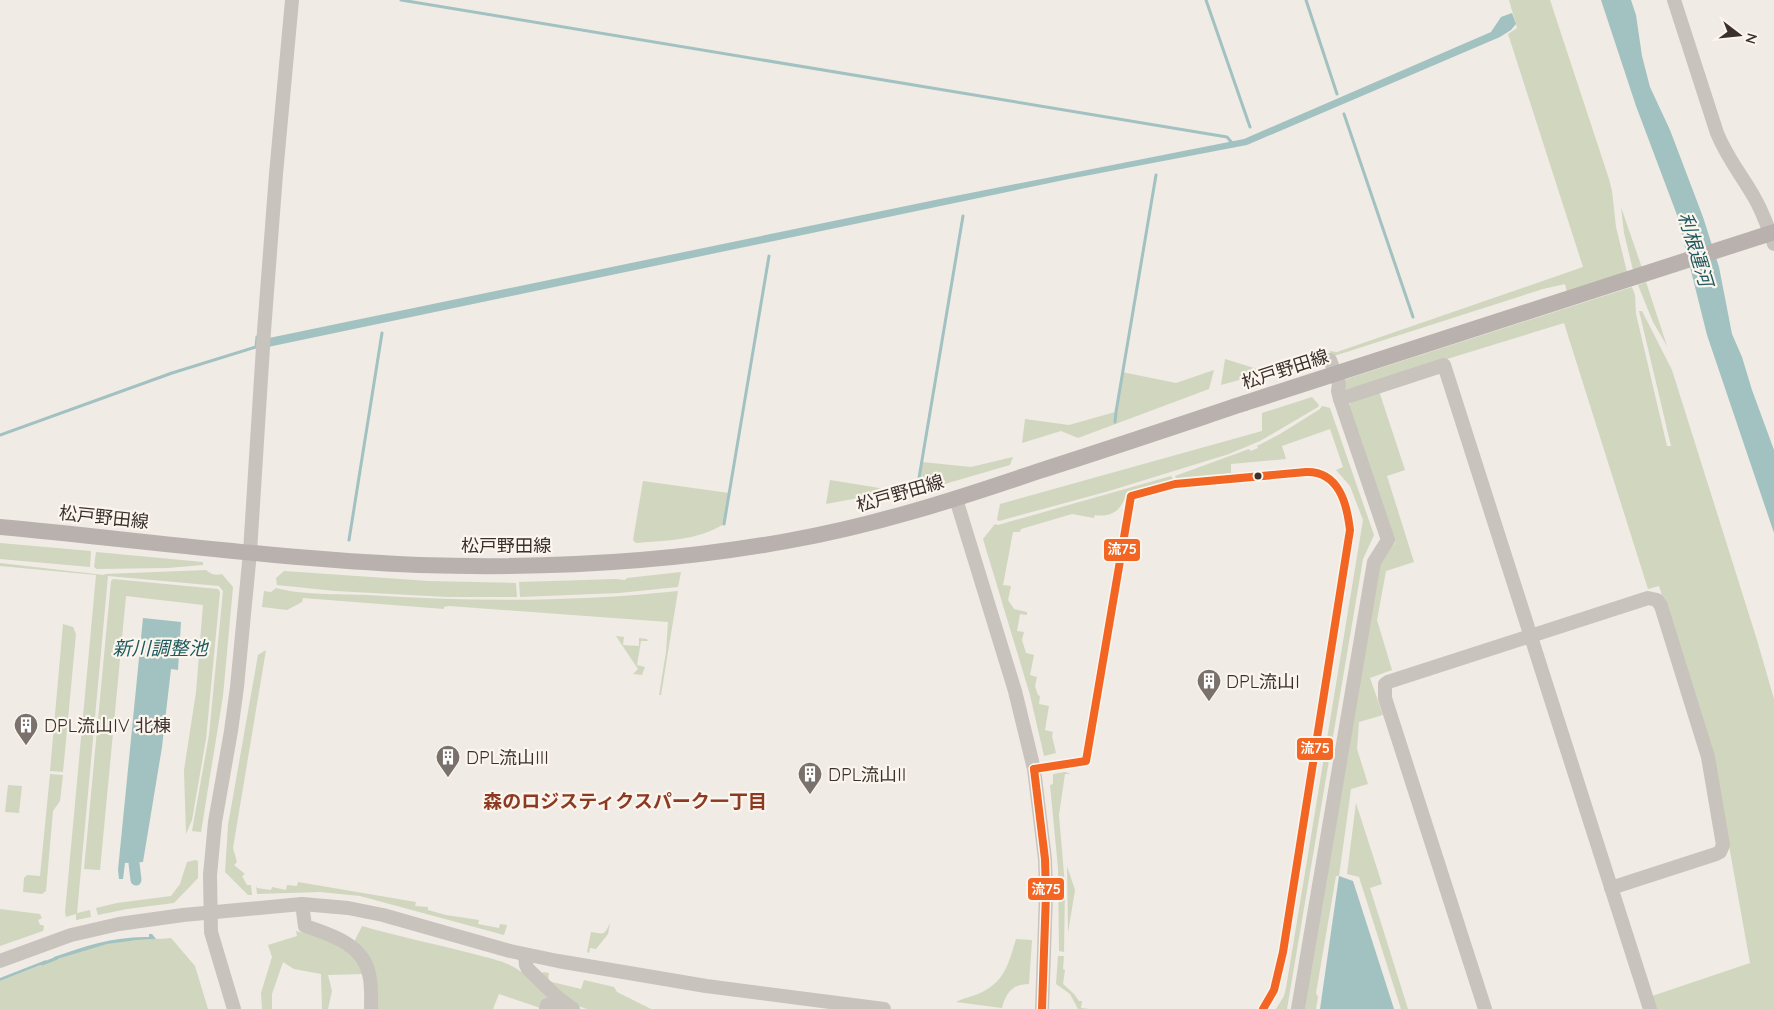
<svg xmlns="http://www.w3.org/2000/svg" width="1774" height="1009" font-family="Quicksand,'Noto Sans JP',sans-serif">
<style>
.green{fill:#d1d6bf}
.water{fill:#a1c2c1}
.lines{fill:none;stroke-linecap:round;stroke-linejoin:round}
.stream{stroke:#a1c2c1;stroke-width:3}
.canal{stroke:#a1c2c1;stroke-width:11}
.minor{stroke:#c9c3be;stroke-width:14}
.major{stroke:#b8b1ad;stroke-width:16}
.major-bridge{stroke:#b8b1ad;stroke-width:16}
.bus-1-casing{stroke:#fbf5ee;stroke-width:11}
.bus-1{stroke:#f26522;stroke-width:8}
.bus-dot{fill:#3b302b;stroke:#fbf5ee;stroke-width:2}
.labels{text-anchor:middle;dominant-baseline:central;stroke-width:4.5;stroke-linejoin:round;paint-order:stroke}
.street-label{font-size:18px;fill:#3b302b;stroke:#fbf5ee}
.poi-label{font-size:18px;fill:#3b302b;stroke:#fbf5ee;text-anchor:start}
.water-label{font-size:19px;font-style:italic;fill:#1f5a5e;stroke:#fbf5ee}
.neighbourhood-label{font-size:19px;font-weight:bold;fill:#8c3b22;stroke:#fbf5ee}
.line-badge{stroke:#fbf5ee;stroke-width:2}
.badge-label{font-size:14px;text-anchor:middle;font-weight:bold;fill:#fff}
</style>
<rect width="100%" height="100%" fill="#f0ebe5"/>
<g class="green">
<polygon points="1509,0 1550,0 1609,179 1612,191 1616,227 1627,272 1567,293 1565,284 1543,289 1334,356 1330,353 1330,351 1337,352 1583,267 1510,40 1508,34 1517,28"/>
<polygon points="1621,207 1642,268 1633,270 1624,233"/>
<polygon points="1646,282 1667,346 1653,322 1638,285"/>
<polygon points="1632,287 1635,295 1636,314 1667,446 1671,446 1641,319 1639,311 1642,311 1672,370 1757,640 1774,699 1774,1009 1657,1009 1652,996 1750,963 1718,784 1698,707 1659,586 1648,589 1564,323 1343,391 1340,381"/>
<polygon points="1225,359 1267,372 1221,385"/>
<polygon points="1214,370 1209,389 1078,438 1061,431 1022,443 1025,419 1069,425 1115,412 1122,372 1176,383"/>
<polygon points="1379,391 1405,470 1387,476 1414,562 1386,571 1377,620 1392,670 1370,678 1383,715 1359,722 1357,749 1368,784 1351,789 1339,876 1336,876 1316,993 1318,997 1316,1009 1305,1009 1380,563 1395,543 1349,406 1353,399"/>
<polygon points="1312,397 1319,405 1318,407 1260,441 1229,454 1109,491 999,521 997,520 1000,504 1262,431 1262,413"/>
<polygon points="1322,406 1330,408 1374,535 1363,559 1287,1009 1276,1009 1284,996 1286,988 1363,520 1350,486 1336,470 1343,467 1330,429 1282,446 1286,459 1231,464 1231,473 1176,478 1175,476 1249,449 1251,451 1258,448 1257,446 1280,434 1320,409"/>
<polygon points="1013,457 1010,465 893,499 869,496 826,504 830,480 892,490 918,486 922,462 971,467"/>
<path d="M1171 476 1173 479 1126 493C1123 509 1112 518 1095 515L1094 518 1072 514 1021 529 1020 532H1013L1003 585 1011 586 1008 600 1014 609 1027 612V615L1020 614 1017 631 1024 632 1022 640 1026 653 1034 655 1030 675 1037 677 1035 686 1038 695 1040 696 1039 704 1049 706 1045 730 1053 732 1052 736 1056 753 1044 756 1030 695 983 539 995 524 998 525Z"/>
<path d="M643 481 729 493 724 524C696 541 668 540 636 543L633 540Z"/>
<polygon points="0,543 91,551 90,567 0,559"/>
<polygon points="96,552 203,562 203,565 168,568 97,569 94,567"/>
<path d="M0 563 104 575 105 574 206 570C210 574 216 576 222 574L233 587 223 696 201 832 192 831 209 735 223 591 219 586 108 576 77 913 90 910 91 917 76 920V914L66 917 65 912 96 575 0 566Z"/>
<polygon points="284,571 429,581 516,583 517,597 448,597 335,591 277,585 276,578"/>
<polygon points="681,572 678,587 619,593 520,597 519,582 616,579 625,580 627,578"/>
<polygon points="113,579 218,589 220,592 206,739 192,820 186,834 184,770 196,692 203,605 126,596 100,870 84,869 111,581"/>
<path d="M276 588C302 595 339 594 367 595 471 602 574 602 678 591L661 695H659L666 652 668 622 449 606 444 607V609L303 598 302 602 287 610 262 607 264 591 271 592Z"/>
<polygon points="63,624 73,627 76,634 63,772 50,771"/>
<polygon points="616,636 624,637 623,645 639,646 639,638 647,639 648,641 641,641 637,665 645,667 642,675 633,674 638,669"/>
<polygon points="266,650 233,848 237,862 234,865 245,874 242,876 247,885 251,885 252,895 248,895 225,872 228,825 258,655"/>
<polygon points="1065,772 1071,774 1065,774 1059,815 1065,886 1064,952 1059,951 1058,868 1050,785 1053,784 1053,774"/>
<polygon points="50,774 63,775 60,801 53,811 46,891 42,894 23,892 24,878 27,875 40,876"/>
<polygon points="8,785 22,786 19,813 5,812"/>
<polygon points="1356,803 1382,884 1370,888 1408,1009 1401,1009 1359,877 1347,874"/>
<polygon points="195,860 198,861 198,878 174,903 127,909 98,915 96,908 117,903 171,896 180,884 187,862"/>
<polygon points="1067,866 1075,890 1068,933"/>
<polygon points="298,882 416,902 415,906 428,907 428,910 446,915 479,920 478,924 499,928 500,924 507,925 504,935 360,896 320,892 257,894 256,885 257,888 271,890 272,887 286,890 287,885 297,886"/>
<polygon points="0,909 40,914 42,918 38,920 40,925 43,925 44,927 43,931 0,946"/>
<path d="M610 923 608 934 596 949 590 948 589 953 587 952 591 932C604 934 604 936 610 923Z"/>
<path d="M362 926C399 937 437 944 474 954 488 958 505 961 517 969 534 979 547 993 561 1007L543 1009 499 994 493 1009H376L354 942Z"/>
<path d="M296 931C317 936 343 942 357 960 360 964 362 970 364 974L328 975 332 991 328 1009H322L321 974 294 969 283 962 272 994V1009H262L261 993 272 957 268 945 297 936Z"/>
<path d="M171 938 195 966 208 1009H0V981C35 968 69 953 106 944 127 939 149 940 171 938Z"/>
<path d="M1016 939 1032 940 1029 984C1013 984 1006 992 1002 1008L956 1002C963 998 971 997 978 994 1005 982 1008 965 1016 939Z"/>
<polygon points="1058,956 1064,956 1063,969 1065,970 1063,984 1074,994 1079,1001 1082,1001 1081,1008 1090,1009 1078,1009 1070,994 1056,984"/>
<polygon points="543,972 549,973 548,981 581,989 584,980 614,987 617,992 651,1009 587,1009 575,1005 541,977"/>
</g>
<g class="water">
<polygon points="1601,0 1631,0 1636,15 1642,56 1650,87 1670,130 1703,217 1719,267 1732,334 1742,357 1752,390 1774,450 1774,533 1707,335 1677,215 1636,106"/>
<polygon points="1512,13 1516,24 1511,30 1500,37 1247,145 1069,179 268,347 269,338 935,200 1244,139 1491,32 1501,17"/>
<polygon points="143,618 181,622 178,670 171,669 162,747 143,862 125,863 123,879 119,879 118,870"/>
<polygon points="1339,876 1353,881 1394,1009 1320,1009"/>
<path d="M149 934H152L156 939 137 940 107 944 54 960V957C85 946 116 936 149 937Z"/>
<polygon points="46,960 46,963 0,981 0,978"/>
</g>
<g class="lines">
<g class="stream">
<polyline points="401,0 1227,137 1233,144"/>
<polyline points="1206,0 1250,127"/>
<polyline points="1306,0 1337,94"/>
<polyline points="1344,114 1413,317"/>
<polyline points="1115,422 1116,412 1156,175"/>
<polyline points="0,435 172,373 256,347 257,337"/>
<polyline points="919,478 963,216"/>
<polyline points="724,524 769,256"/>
<polyline points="349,540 382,333"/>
<polyline points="42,964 57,958"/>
</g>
<polyline class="canal" points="134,863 136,880"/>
<g class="minor">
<path d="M1674 0 1717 133C1727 158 1741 174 1754 197 1763 212 1768 228 1774 244"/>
<polyline points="1340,399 1444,365 1650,1009"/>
<polyline points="956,499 1015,691 1034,769 1045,859 1046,894 1042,1009"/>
<path d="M302 904 305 926C331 935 363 944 369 974 372 985 371 998 371 1009"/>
<polyline points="525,955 526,965 528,969 558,998 573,1009"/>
<polyline points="0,961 71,935 119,924 183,915 302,904 348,908 383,915 510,951 558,961 706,986 884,1009"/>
<polyline points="234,1009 211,932 210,875 215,822 231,731 237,687 250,552 264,331 276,174 292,0"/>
<polyline points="546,1009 547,1005 561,1009"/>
<polyline points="1298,1009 1374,562 1388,540 1340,399 1338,391 1339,384 1330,360"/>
<polyline points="1485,1009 1385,698 1385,684 1388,682 1648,598 1657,600 1661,606 1708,757 1723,845 1720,852 1716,854 1611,888"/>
</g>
<path class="major" d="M0 527C139 540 279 559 419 565 542 569 666 563 787 541 873 526 957 499 1039 471 1108 449 1176 426 1245 403"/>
<polyline class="major-bridge" points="1245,403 1774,232"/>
<defs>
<g id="bus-1">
<path d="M1034 769 1086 761 1131 496 1175 484 1306 472C1339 471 1347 504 1350 530L1283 952 1274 990 1263 1009"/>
<polyline points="1034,769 1045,859 1046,894 1042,1009"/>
</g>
</defs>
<use href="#bus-1" class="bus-1-casing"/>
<use href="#bus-1" class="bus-1"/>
</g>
<defs>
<symbol id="building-pin" viewBox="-11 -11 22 30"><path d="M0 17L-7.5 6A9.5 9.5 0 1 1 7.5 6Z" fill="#7a716c" stroke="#fbf5ee"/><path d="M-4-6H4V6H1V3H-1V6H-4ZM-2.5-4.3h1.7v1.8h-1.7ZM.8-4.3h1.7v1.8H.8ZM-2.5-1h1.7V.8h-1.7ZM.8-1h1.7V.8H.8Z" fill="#fff"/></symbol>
</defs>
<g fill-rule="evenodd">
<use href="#building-pin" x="1195" y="667" width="28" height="38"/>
<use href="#building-pin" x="12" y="711" width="28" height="38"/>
<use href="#building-pin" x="434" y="743" width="28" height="38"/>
<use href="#building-pin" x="796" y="760" width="28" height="38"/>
</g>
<circle class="bus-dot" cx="1258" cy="476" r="4.5"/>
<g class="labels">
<g class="street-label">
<text transform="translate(1285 369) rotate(-18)">松戸野田線</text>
<text transform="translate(900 493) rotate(-16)">松戸野田線</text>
<text transform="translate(104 517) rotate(6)">松戸野田線</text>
<text x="506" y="545">松戸野田線</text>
</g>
<g class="poi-label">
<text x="1226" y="681">DPL流山I</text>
<text x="44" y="725">DPL流山IV 北棟</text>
<text x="466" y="757">DPL流山III</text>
<text x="828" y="774">DPL流山II</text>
</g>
<g class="water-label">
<text transform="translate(1696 249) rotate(73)">利根運河</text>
<text x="160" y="648">新川調整池</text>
</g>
<g class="neighbourhood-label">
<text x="625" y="801">森のロジスティクスパーク一丁目</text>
</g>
</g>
<g class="line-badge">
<rect x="1103" y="538" width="38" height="24" rx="5" fill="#f26522"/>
<rect x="1296" y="737" width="38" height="24" rx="5" fill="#f26522"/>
<rect x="1027" y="877" width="38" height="24" rx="5" fill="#f26522"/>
</g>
<g class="badge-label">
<text x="1122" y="554">流75</text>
<text x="1315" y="753">流75</text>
<text x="1046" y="894">流75</text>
</g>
<g transform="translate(1739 35) rotate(106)" stroke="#fbf5ee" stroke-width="4" paint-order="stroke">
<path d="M0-4L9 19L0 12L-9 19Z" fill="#3b302b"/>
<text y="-8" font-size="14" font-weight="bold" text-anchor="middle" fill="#3b302b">N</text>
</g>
</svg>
